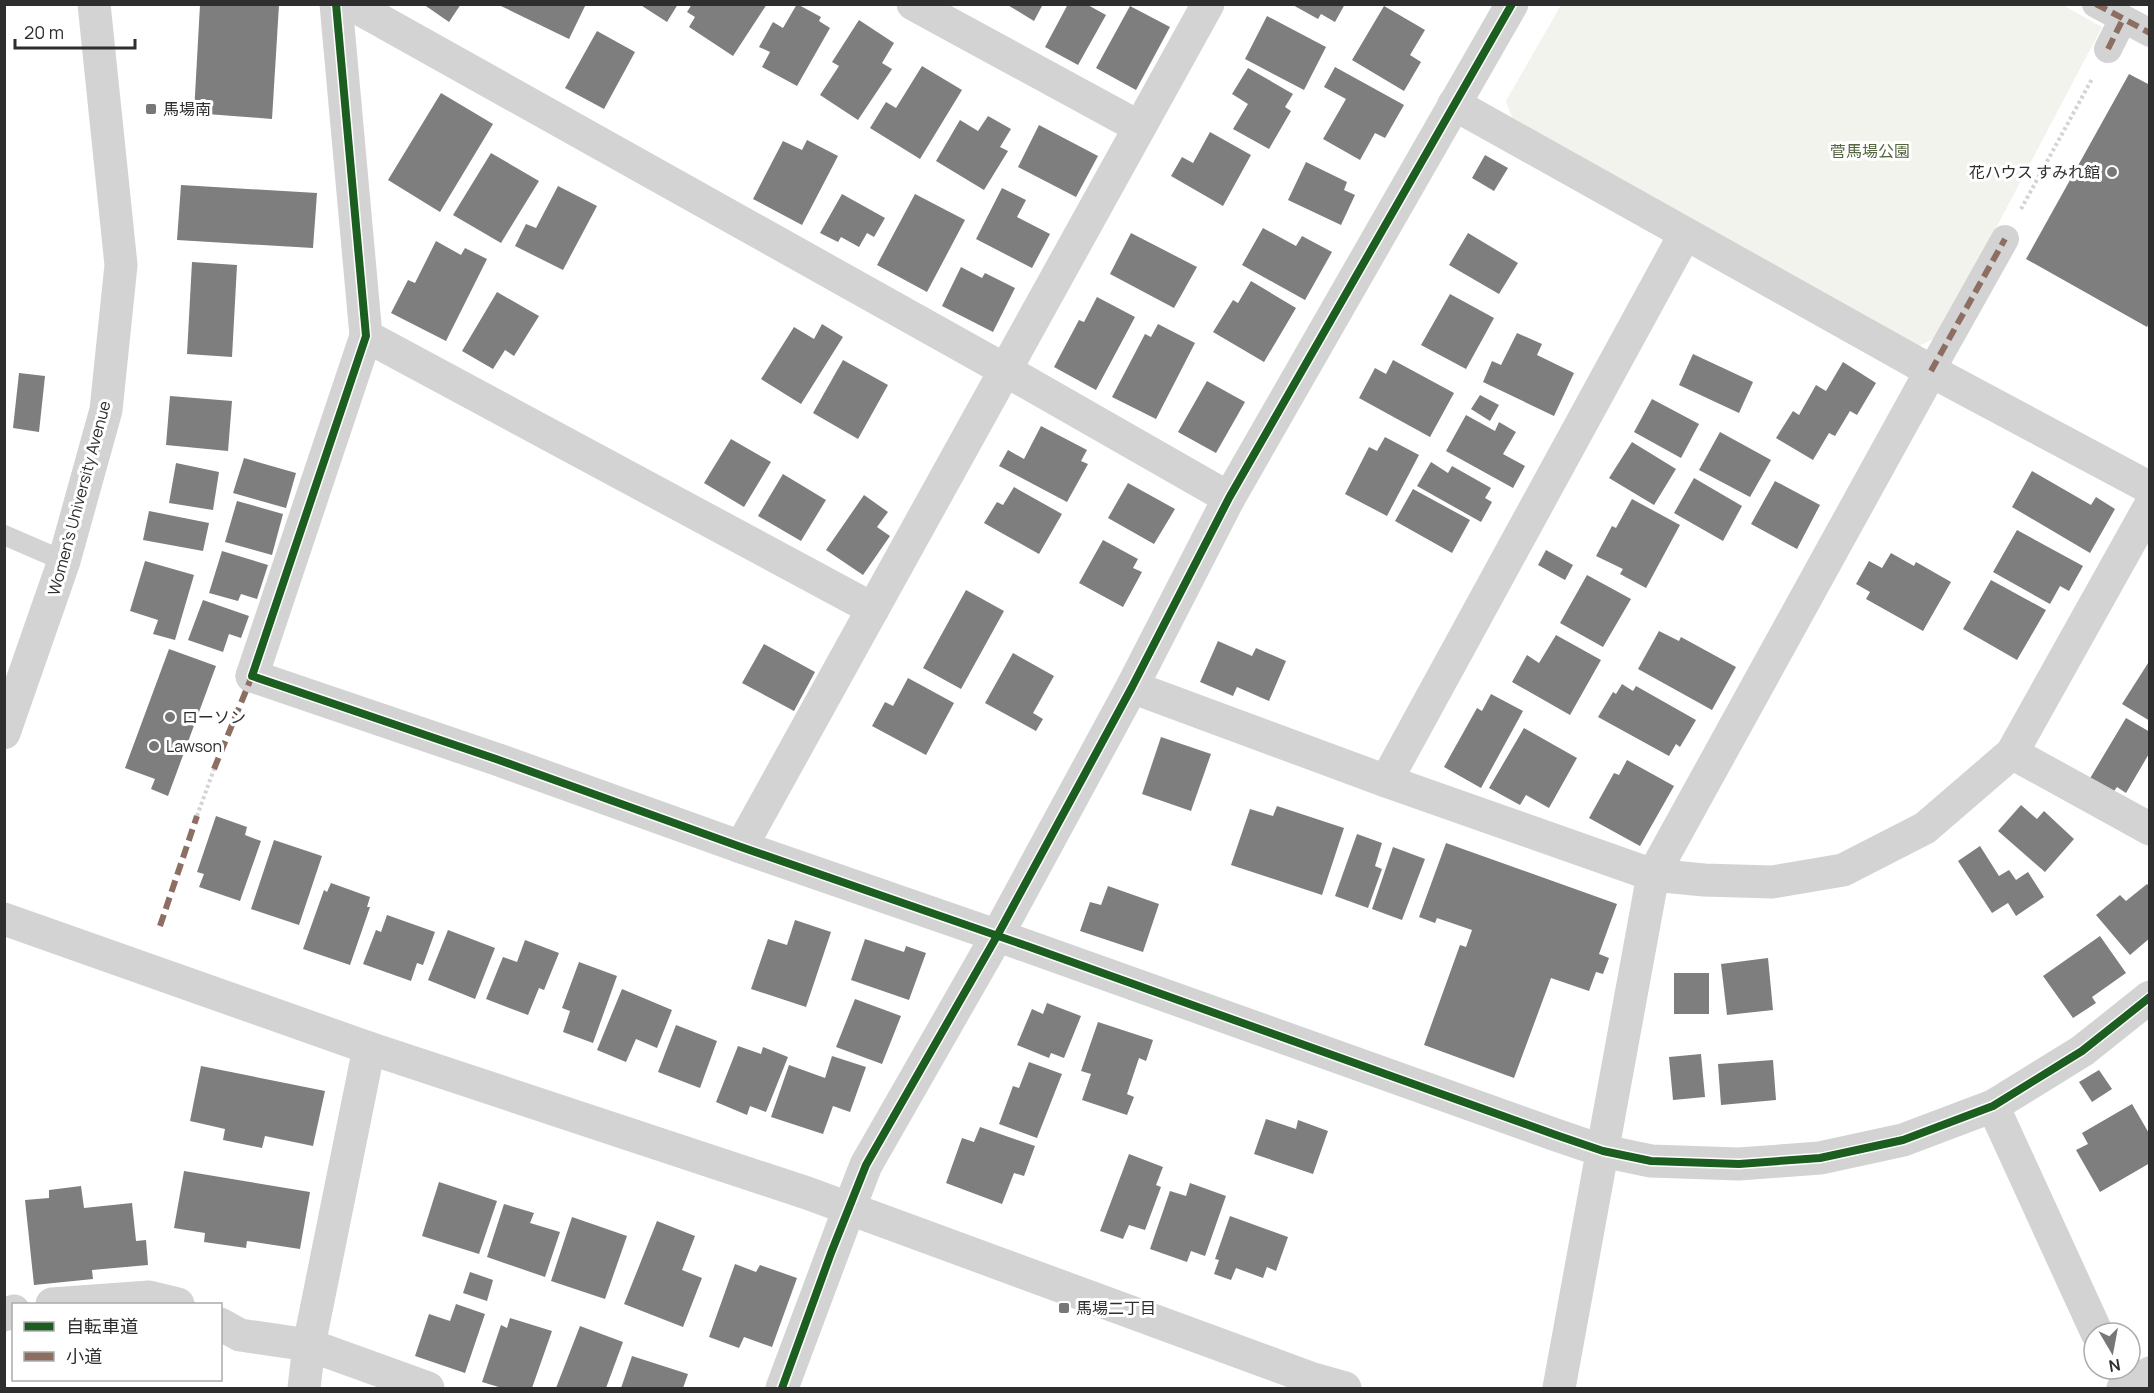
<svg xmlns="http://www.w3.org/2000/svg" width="2154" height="1393" font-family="Manrope,'Noto Sans JP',sans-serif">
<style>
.green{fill:#f1f3ec}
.building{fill:#7e7e7e}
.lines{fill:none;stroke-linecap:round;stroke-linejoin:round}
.path{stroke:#d3d3d3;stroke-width:4;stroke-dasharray:3 3;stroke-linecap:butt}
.service{stroke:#d3d3d3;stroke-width:20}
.pedestrian{stroke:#d3d3d3;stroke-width:28}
.minor{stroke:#d3d3d3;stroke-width:33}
.tertiary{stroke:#d3d3d3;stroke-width:33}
.quiet{stroke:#8d6e63;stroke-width:6;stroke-dasharray:12 6;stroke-linecap:butt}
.cycleway-casing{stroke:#fff;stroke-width:11}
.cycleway{stroke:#1b5e20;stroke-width:8}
.poi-dot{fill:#777;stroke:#fff;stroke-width:2}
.labels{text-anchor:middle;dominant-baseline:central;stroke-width:6;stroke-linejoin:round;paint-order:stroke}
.poi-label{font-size:16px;fill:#2e2e2e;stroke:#fff;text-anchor:start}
.park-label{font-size:16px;fill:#546540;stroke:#fff}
.street-label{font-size:16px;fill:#2e2e2e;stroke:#fff}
</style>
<rect width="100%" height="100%" fill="#fff"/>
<polygon class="green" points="2061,4 2102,27 1939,336 1919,346 1512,118 1506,101 1561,5"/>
<g class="building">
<polygon points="423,4 461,4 449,22"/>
<polygon points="502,4 586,4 569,39 501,6"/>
<polygon points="639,4 678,4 667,22"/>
<polygon points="692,4 767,4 733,56 689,27 695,17 687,12"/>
<polygon points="797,4 821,17 819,21 830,28 797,86 762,67 770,52 759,47 773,22 783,28"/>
<polygon points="1006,4 1043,4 1034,21"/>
<polygon points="1068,4 1086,4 1106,15 1078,65 1045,47"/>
<polygon points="1291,4 1345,4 1335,22 1321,14 1318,19"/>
<polygon points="200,5 279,5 272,119 194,113"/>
<polygon points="1130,6 1170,27 1136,90 1096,68"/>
<polygon points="1384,6 1425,30 1410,55 1421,62 1404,91 1352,60"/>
<polygon points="1267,16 1326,47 1304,90 1245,59"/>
<polygon points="859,20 894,43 882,63 892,69 858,120 820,95 839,66 832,62"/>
<polygon points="597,31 635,52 604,109 565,88"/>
<polygon points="922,66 962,90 920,159 870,128 886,102 896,108"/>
<polygon points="1335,67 1404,105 1385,138 1375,133 1360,160 1323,139 1346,99 1324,87"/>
<polygon points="1248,68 1293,94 1285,107 1291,111 1269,149 1233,129 1248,104 1232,94"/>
<polygon points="2129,74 2150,85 2150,321 2147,327 2026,259"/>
<polygon points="441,93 493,124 440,212 388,180"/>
<polygon points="988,116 1011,129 1000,147 1008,151 984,190 936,161 960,120 978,131"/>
<polygon points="1039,125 1098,156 1076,197 1018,167"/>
<polygon points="1210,132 1251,155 1223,206 1171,176 1182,157 1193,163"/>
<polygon points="807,140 838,156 802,225 753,199 783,141 802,150"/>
<polygon points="491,153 539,181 501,243 453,215"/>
<polygon points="1485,155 1508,168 1494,191 1472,178"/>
<polygon points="1306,162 1347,182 1344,190 1355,195 1341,225 1288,200"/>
<polygon points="181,185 317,193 313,248 177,240"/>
<polygon points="558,186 597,206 563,270 515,246 526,224 536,228"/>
<polygon points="1002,188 1026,200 1017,217 1050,234 1032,268 976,239"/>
<polygon points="842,194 885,218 874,237 867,233 859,247 841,237 838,242 820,233"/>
<polygon points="915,194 965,220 927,292 877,265"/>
<polygon points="1263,228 1296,246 1302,236 1332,252 1305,300 1242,265"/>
<polygon points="1131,233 1197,267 1174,308 1110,274"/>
<polygon points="1468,233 1518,263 1499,294 1449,265"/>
<polygon points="436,241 461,255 465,248 487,259 446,341 391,313 408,280 415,283"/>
<polygon points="192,262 237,265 232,357 187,354"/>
<polygon points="961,267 982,278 985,273 1015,288 993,332 942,306"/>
<polygon points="1251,281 1296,308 1264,362 1213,332 1233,300 1238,303"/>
<polygon points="497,292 539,316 514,356 505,350 493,369 462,351"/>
<polygon points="1450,294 1494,318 1466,369 1421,345"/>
<polygon points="1097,297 1135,317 1096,390 1054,367 1079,320 1084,322"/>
<polygon points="822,324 843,337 801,404 761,379 794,327 814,339"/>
<polygon points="1158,324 1195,343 1156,419 1112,397 1145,334 1151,337"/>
<polygon points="1517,333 1542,344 1537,355 1574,373 1554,416 1483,382 1492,361 1501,365"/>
<polygon points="1693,354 1753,382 1739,413 1679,385"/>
<polygon points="843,360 888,385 858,439 813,413"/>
<polygon points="1393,360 1454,393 1430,437 1359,398 1375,368 1386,374"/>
<polygon points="1843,362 1876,383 1857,415 1850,411 1835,436 1829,433 1813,460 1776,438 1793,411 1799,415 1816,385 1826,391"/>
<polygon points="19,373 45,376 39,432 13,428"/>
<polygon points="1207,381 1245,402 1216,453 1178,432"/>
<polygon points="1480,395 1499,405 1490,421 1471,409"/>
<polygon points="170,396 232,401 228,451 166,445"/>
<polygon points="1652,399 1699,424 1681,458 1634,432"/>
<polygon points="1466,415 1495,431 1499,422 1516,432 1503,454 1525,466 1513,488 1446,451"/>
<polygon points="1041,426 1087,450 1081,461 1088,464 1067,502 999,466 1008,450 1024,459"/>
<polygon points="1720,432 1771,460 1750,497 1699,470"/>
<polygon points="1385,437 1419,455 1387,516 1345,494 1369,447 1377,451"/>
<polygon points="731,439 771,462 744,507 704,483"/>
<polygon points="1632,442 1676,469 1654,505 1609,478"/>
<polygon points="244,458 296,473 286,508 233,493"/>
<polygon points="1431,462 1448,473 1452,466 1491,488 1485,498 1492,502 1481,522 1417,486"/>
<polygon points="176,463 219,472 213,510 169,503"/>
<polygon points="2032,471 2091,505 2096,497 2115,509 2090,553 2012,507"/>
<polygon points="783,474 826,500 801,541 758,516"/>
<polygon points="1694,478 1742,506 1723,541 1674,513"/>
<polygon points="1775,481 1820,505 1797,549 1751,524"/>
<polygon points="1128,483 1175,509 1154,544 1108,518"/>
<polygon points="1014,487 1062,514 1039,554 984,523 997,502 1003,505"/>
<polygon points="1413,489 1470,520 1452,553 1395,521"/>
<polygon points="864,495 888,512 877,527 890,536 863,575 826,550"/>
<polygon points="1632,499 1680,525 1646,588 1620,574 1623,569 1596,556 1612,526 1616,528"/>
<polygon points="237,501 283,514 272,555 225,542"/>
<polygon points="149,511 209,523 203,551 143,540"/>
<polygon points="2017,530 2083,566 2069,591 2060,586 2050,604 1993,572"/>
<polygon points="1103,540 1138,559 1133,568 1142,572 1123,607 1079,583"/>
<polygon points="1546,550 1573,565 1565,580 1538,565"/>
<polygon points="222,551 268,565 257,599 241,594 238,601 209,593"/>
<polygon points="1891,553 1914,566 1916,562 1951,582 1923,631 1866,599 1870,592 1856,584 1869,561 1882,568"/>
<polygon points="145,561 194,575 175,640 153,634 158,620 130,611"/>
<polygon points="1587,575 1631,599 1603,647 1560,623"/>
<polygon points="1991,580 2046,610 2017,660 1963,629"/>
<polygon points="966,590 1004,611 961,689 923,668"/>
<polygon points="203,600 249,616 241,638 229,634 223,652 188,640"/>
<polygon points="1659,631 1679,641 1681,637 1736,667 1712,710 1638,669"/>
<polygon points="1556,635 1601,660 1570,715 1512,682 1527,655 1539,663"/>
<polygon points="1218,641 1252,656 1256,648 1286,661 1269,701 1237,687 1233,696 1200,682"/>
<polygon points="764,644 815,672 794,711 742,683"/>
<polygon points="169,649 216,666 168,796 151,789 155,779 125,768"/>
<polygon points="1013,653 1054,676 1033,713 1043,719 1036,731 985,703"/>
<polygon points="2150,660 2150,721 2122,704"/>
<polygon points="908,678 954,703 926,755 872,726 885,702 893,706"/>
<polygon points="1622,684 1633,691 1636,686 1696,720 1680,747 1676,744 1669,756 1598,717 1613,692 1616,694"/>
<polygon points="1491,694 1523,711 1481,788 1444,767 1477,708 1482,711"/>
<polygon points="2126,718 2150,732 2150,752 2126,793 2117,787 2112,794 2089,780"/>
<polygon points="1524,728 1577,758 1549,808 1526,795 1520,805 1489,788"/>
<polygon points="1161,737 1211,754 1191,811 1142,794"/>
<polygon points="1627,760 1674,786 1640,846 1589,818 1614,773 1619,775"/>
<polygon points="2021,805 2037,819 2044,811 2074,839 2045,872 1998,831"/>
<polygon points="1277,806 1344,828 1322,895 1231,865 1250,809 1273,816"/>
<polygon points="216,816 247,827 245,835 261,841 240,901 199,887 204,874 197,872"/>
<polygon points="1357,834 1382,843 1375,866 1382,869 1368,908 1335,896"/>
<polygon points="274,840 322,856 299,925 251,909"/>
<polygon points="1446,843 1617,904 1599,954 1609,958 1603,974 1596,972 1589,991 1551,978 1514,1078 1424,1045 1460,945 1466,947 1472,930 1437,918 1435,923 1419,917"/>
<polygon points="1980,846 1999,876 2009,870 2016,880 2028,872 2044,897 2016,916 2008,903 1992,913 1958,861"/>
<polygon points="1393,847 1425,859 1402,920 1372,909"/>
<polygon points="331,883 370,897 367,907 370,907 350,965 303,949 324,890 327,892"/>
<polygon points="2147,884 2150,887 2150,938 2130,955 2096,915 2120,895 2126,901"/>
<polygon points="1108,886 1159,904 1143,952 1080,931 1090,902 1101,905"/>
<polygon points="387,915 435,932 423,965 417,963 411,981 363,964 376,930 381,932"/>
<polygon points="795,920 831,932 806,1007 751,989 768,939 787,945"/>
<polygon points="448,930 495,948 475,999 428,980"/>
<polygon points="2100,936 2126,973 2092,997 2096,1003 2073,1018 2043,976"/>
<polygon points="865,939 904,952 906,946 926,953 909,1000 851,980"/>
<polygon points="525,940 559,953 544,990 539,988 528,1015 486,999 503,957 517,962"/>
<polygon points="1768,958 1773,1010 1727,1015 1721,964"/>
<polygon points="579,962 617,976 593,1043 563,1032 570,1011 562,1008"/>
<rect x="1674" y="973" width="35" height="41"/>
<polygon points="622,989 672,1010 657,1048 636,1039 626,1062 597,1050"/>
<polygon points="855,999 901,1016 882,1064 836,1047"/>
<polygon points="1047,1003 1081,1016 1064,1058 1051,1053 1049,1058 1017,1045 1032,1009 1043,1014"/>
<polygon points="1098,1022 1153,1040 1146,1061 1139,1058 1127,1094 1134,1097 1127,1115 1082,1100 1091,1074 1081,1071"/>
<polygon points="676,1025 717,1041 700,1088 658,1072"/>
<polygon points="738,1046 761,1054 763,1047 788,1057 766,1112 750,1106 747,1115 716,1102"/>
<polygon points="1701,1054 1705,1097 1673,1100 1669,1057"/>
<polygon points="832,1056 866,1067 850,1112 833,1106 823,1134 771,1117 789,1065 825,1078"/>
<polygon points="1773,1060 1776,1100 1721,1105 1718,1064"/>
<polygon points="1029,1062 1062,1074 1037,1138 999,1124 1013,1086 1019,1088"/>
<polygon points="201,1066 325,1091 313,1146 265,1136 262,1148 223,1140 225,1129 190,1121"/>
<polygon points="2099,1070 2112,1089 2092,1102 2079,1082"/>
<polygon points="2132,1104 2150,1135 2150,1163 2100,1192 2076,1150 2088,1144 2082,1133"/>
<polygon points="1266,1119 1296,1129 1298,1120 1328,1131 1313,1174 1254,1154"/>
<polygon points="980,1127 1035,1146 1024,1176 1014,1173 1002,1204 946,1183 962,1138 974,1142"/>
<polygon points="1129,1154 1163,1167 1156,1185 1161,1187 1145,1230 1129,1225 1123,1239 1100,1231"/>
<polygon points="184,1171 310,1192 300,1249 247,1241 246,1248 204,1242 205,1233 174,1228"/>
<polygon points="439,1182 497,1201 479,1254 422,1236"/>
<polygon points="1190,1183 1226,1196 1205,1256 1191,1251 1187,1262 1150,1249 1170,1191 1186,1196"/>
<polygon points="81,1186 84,1208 132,1203 136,1241 146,1240 148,1265 92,1270 93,1279 34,1285 25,1200 49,1198 49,1190"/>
<polygon points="504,1204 534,1213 530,1223 560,1232 545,1277 487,1257"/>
<polygon points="1230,1216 1288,1237 1276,1271 1267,1267 1263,1278 1236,1268 1231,1280 1214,1274 1219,1260 1215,1259"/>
<polygon points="572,1217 627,1236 605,1299 551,1281"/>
<polygon points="657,1221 695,1236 682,1270 702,1278 683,1327 624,1304"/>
<polygon points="735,1264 756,1272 760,1265 797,1278 772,1347 744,1337 739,1348 709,1337"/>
<polygon points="470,1272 493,1280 487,1301 463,1293"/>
<polygon points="456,1304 485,1314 465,1373 415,1356 429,1314 450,1321"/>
<polygon points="510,1318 552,1331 532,1388 502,1388 482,1382 501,1325 507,1328"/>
<polygon points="580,1326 623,1342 606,1388 556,1388"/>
<polygon points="632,1356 688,1374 683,1388 621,1388"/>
</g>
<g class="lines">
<g class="path">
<polyline points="2021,209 2092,79"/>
<polyline points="197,816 214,769"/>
</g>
<polyline class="service" points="4,535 64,561"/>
<g class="pedestrian">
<polyline points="2096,4 2150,33"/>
<polyline points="2108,49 2123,19"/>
<polyline points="1931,371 2005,239"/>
</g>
<g class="minor">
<polyline points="351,4 1005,370 1229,498"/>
<polyline points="913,4 1139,127"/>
<polyline points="1454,104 1931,371 2150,488"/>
<polyline points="366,336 873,609"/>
<polyline points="252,676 496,759 741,847 1027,946 1556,1135 1603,1151 1651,1161 1739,1164 1820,1158 1903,1140 1993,1106 2082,1051 2150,997"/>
<polyline points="1132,687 1386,781 1653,875 1704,880 1772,882 1843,870 1925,828 2012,753 2150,506"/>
<polyline points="2012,753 2150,829"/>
<polyline points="1386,781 1685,234"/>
<polyline points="741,847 1208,4"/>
<polyline points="1993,1106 2097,1333"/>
<polyline points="52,1304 149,1297 178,1304"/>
<polyline points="4,1315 14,1311"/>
<polyline points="220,1324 240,1335 309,1345 428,1388"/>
<polyline points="304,1388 309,1345 369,1048"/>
<polyline points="782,1388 849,1209"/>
<polyline points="1559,1388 1653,875 1931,371"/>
</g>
<g class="tertiary">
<polyline points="252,676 366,336 336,4"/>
<polyline points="4,733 64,561 106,410 121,265 94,4"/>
<polyline points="4,919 369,1048 807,1193 1313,1379 1345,1388"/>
<polyline points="849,1209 866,1165 997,936 1132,687 1229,498 1512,4"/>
<polyline points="2123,1388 2150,1373"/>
</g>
<g class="quiet">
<polyline points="2096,4 2150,33"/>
<polyline points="2108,49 2123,19"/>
<polyline points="1931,371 2005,239"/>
<polyline points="214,769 252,676"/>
<polyline points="160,926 197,816"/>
</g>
<defs>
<g id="cycleway">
<polyline points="336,4 366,336 252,676 496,759 741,847 1027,946 1556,1135 1603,1151 1651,1161 1739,1164 1820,1158 1903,1140 1993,1106 2082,1051 2150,997"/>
<polyline points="782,1388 831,1253 866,1165 997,936 1132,687 1229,498 1512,4"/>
</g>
</defs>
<use href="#cycleway" class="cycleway-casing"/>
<use href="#cycleway" class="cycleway"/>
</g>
<g class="poi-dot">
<rect x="145" y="103" width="12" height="12" rx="3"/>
<circle cx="2112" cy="172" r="6"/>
<circle cx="170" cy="717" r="6"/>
<circle cx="154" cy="746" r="6"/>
<rect x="1058" y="1302" width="12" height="12" rx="3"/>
</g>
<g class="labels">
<g class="poi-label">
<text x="163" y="109">馬場南</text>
<text x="2100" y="172" text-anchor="end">花ハウス すみれ館</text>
<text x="182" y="717">ローソン</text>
<text x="166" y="746">Lawson</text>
<text x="1076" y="1308">馬場二丁目</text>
</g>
<g class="park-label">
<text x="1870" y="151">菅馬場公園</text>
</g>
<g class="street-label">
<text transform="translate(79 498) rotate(-75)">Women's University Avenue</text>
</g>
</g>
<rect width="2154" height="1393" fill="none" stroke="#2e2e2e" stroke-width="12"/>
<rect x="12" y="1303" width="210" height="78" fill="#ffffff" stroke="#ababab" stroke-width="1.5"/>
<rect x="24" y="1322" width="30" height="9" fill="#1b5e20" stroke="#ababab" stroke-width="1.5"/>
<text x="66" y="1333" font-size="18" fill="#2e2e2e">自転車道</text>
<rect x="24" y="1352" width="30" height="9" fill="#8d6e63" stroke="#ababab" stroke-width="1.5"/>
<text x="66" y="1363" font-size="18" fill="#2e2e2e">小道</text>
<g transform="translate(2112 1351) rotate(170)"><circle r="28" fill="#ffffff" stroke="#ababab" stroke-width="1.5"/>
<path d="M0-4.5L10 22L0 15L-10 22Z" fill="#777777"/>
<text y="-9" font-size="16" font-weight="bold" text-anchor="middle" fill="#2e2e2e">N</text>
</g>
<path d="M15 39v9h120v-9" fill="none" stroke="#2e2e2e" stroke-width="3"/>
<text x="24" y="39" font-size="18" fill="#2e2e2e" stroke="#ffffff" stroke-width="4.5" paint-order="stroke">20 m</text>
</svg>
